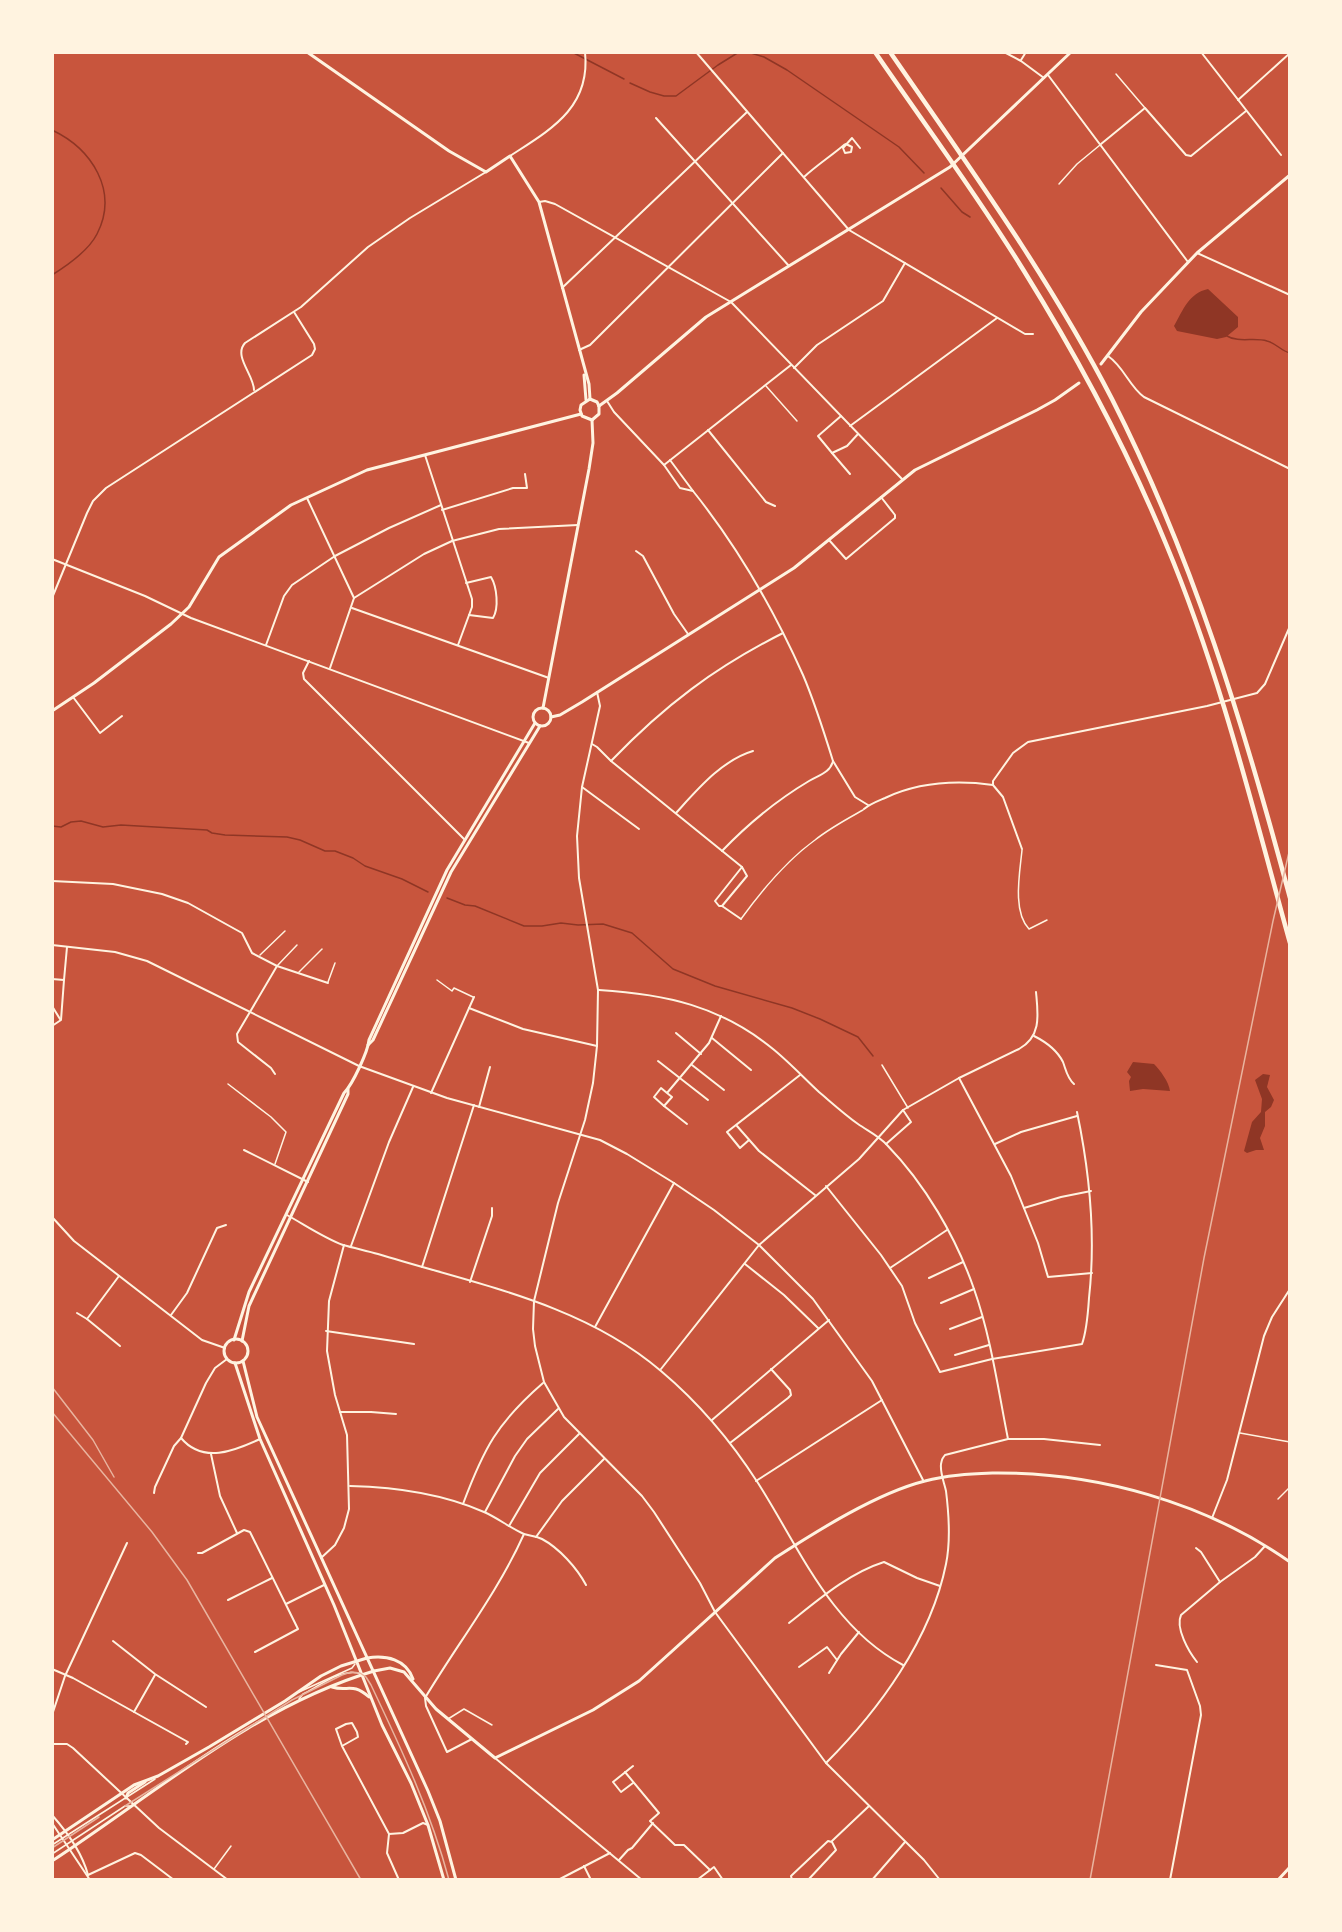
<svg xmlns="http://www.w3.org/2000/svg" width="1342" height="1932" font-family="'Zilla Slab',serif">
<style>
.water{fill:#8f3625}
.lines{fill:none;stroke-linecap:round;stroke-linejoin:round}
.stream{stroke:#8f3625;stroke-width:1.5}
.service{stroke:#fff3e0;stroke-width:1.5}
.minor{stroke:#fff3e0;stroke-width:2}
.tertiary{stroke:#fff3e0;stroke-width:3}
.secondary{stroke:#fff3e0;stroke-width:3}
.motorway{stroke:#fff3e0;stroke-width:4.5}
.tram{stroke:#e9b49f;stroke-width:1.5}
.rail{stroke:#e9b49f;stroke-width:1.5}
</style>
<rect width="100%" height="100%" fill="#c8553d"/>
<g class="water">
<path d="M1208 289 1238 317V327L1226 337 1217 339 1177 331 1174 326C1183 310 1189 293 1208 289Z"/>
<path d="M1133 1062 1154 1064C1160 1070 1169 1082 1170 1091L1143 1089 1130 1091 1129 1081 1131 1077 1127 1072Z"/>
<polygon points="1263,1074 1270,1075 1267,1087 1274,1100 1271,1107 1265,1112 1265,1126 1260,1138 1264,1150 1256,1150 1247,1153 1244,1151 1252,1122 1261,1112 1262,1099 1255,1080"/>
</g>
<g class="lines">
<g class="stream">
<polyline points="572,52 624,79"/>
<polyline points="740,52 751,53 764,57 787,70 899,147 924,173"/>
<polyline points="630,83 650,92 664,96 676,96 718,65 739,52"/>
<path d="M52 130C92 149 119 191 97 234 89 250 68 265 52 275"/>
<polyline points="941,188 962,212 970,217"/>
<path d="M1227 336C1238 343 1255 337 1267 341 1276 343 1281 351 1290 353"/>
<polyline points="52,826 61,827 71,822 81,821 103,827 121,825 207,830 212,833 225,835 287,837 300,840 325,851 335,851 353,858 365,866 402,879 428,892"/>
<polyline points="447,898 465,905 475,906 524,926 542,926 561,923 578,925 603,924 632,933 673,969 715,986 792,1008 820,1019 858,1037 873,1056"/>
</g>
<g class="service">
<polyline points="1116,74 1145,108"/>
<polyline points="1059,184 1077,164 1100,145"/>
<polyline points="766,386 797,421"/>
<path d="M1022 850C1020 872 1012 911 1029 929L1047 920"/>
<path d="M741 919C762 890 786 861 815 840 830 828 847 819 863 810"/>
<polyline points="260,955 285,931"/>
<polyline points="277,966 297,945"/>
<polyline points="299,972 322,949"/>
<polyline points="437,980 452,991 454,988 473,997"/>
<polyline points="328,982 335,963"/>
<polyline points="882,1065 908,1108"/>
<polyline points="228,1084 271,1117 286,1132 275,1164"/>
<polyline points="1240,1433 1290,1442"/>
<polyline points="1278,1499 1290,1487"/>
<polyline points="299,1692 352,1668 355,1664"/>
<path d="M299 1699 303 1694C319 1686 343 1667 361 1674"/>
<polyline points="448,1719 464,1709 492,1725"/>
<polyline points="52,1845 155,1779"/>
<polyline points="52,1854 125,1806 130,1806"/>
<polyline points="214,1869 231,1846"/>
</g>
<g class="minor">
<polyline points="696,52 849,230 1025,334 1033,334"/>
<polyline points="1004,52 1021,61 1044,78"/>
<polyline points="1201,52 1281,155"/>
<polyline points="1021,60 1026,52"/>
<polyline points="1048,75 1188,262"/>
<polyline points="1238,100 1290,53"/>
<polyline points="656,118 789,266"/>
<polyline points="1101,144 1145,108 1186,155 1191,156 1246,111"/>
<path d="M510 156C550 130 591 108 585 52"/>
<path d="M804 177C817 165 831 156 844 145L846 144 852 147 851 152 845 153 843 148 852 138 860 148"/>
<polyline points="539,202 545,201 555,204 731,302 902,479"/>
<polyline points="1197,253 1290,295"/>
<polyline points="562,288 747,112"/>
<polyline points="579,350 590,345 783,153"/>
<path d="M1108 356C1124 367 1129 386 1144 397L1290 469"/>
<polyline points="794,368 817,345 883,301 905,263"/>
<path d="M254 390C254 375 233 356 245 343L301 307 368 247 410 218 486 172"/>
<path d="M607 401 614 412 664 465 680 488 693 491C737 546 774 610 803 675 815 703 824 732 833 761 830 773 819 775 809 781 777 800 748 824 722 851"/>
<polyline points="841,416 818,436 832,453 847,446 858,434"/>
<polyline points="850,426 997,318"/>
<polyline points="708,430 766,502 775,506"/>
<polyline points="832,453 850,474"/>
<polyline points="425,455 472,599 472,607 458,645"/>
<polyline points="670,460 693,491"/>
<polyline points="664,465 791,365"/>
<polyline points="307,498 354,598"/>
<polyline points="442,510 513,488 527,488 525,474"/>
<polyline points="829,540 846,559 895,518 895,515 881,497"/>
<polyline points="636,551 643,556 674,614 688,634"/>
<polyline points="52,559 145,596 191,618 529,743"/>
<path d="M466 583 491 577C497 587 499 608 493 618L469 615"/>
<polyline points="52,598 87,513 93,501 106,488 312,355 315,349 314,344 294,312"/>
<polyline points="352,608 549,678"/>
<polyline points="266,645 284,596 292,585 335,556 389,528 441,505"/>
<polyline points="309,661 303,673 304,679 465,840"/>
<polyline points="330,668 354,598 424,554 452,541 499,529 578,525"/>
<polyline points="597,692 600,706 582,787 577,836 579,878 598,990 597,1046 593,1083 585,1120 558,1203 534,1301 533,1329 535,1346 544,1382 564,1417 642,1496 654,1512 700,1583 715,1612 826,1763 924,1860 940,1880"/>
<polyline points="73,697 100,733 122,716"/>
<polyline points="592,744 597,747 611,761 742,867"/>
<path d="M611 761C665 705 714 668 783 633"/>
<polyline points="833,761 855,797 868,805"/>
<polyline points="993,785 993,781 1013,753 1028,742 1207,706 1257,693 1265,684 1290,626"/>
<polyline points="582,787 639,829"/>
<path d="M864 809C870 804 878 801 885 798 919 782 956 780 993 785L1003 797 1022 849"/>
<path d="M676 813C697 790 722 760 753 751"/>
<polygon points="742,867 747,876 722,906 719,906 715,901"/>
<polyline points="52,881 113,884 162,894 188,903 242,933 252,953 277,966 237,1034 238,1042 271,1068 275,1074"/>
<polyline points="722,906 741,919"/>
<polyline points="52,945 115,952 147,961 359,1066 447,1098 600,1140 627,1154 674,1183 714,1210 759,1245 813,1299 872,1381 923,1480"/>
<polyline points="277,966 328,983"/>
<polyline points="52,979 64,980 67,947"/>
<path d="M599 990C665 994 721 1006 773 1049 789 1062 804 1078 819 1092 832 1103 844 1114 858 1124 868 1131 879 1136 887 1145 925 1184 956 1237 974 1289 991 1337 998 1389 1008 1439"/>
<polyline points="52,1006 60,1019"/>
<polyline points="469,1008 523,1029 597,1046"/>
<polyline points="52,1026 61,1020 64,980"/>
<polyline points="676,1033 701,1054"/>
<path d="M1034 1036C1046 1042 1057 1050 1063 1062 1066 1070 1067 1078 1074 1084"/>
<polyline points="712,1038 751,1070"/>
<polyline points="658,1061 708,1100"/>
<polyline points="692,1065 724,1090"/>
<polyline points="959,1078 1011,1176 1038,1243 1048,1277 1092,1273"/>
<polyline points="431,1093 474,997"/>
<polyline points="667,1093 672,1097 664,1106 654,1097 661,1088 667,1093 709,1043 721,1016"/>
<polyline points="664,1106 687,1124"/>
<polyline points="479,1107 490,1067"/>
<polyline points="737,1126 759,1151 815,1195"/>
<polyline points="749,1140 740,1148 727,1132 800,1075"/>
<polyline points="886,1144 911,1122 903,1110"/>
<polyline points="995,1144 1021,1132 1077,1116"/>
<polyline points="244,1150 308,1182"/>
<path d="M826 1186 881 1255 902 1286 915 1323 940 1372 992 1359 1082 1344C1087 1330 1088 1313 1089 1298 1096 1235 1090 1174 1077 1112"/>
<polyline points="1024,1208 1061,1197 1091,1191"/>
<path d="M287 1215C305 1225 324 1238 343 1245 354 1248 367 1251 378 1254 475 1284 582 1303 661 1371 699 1403 731 1441 758 1483 800 1549 831 1627 903 1665"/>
<polyline points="52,1217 74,1241 202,1340 225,1348"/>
<polyline points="351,1246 389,1142 413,1087"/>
<polyline points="745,1264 784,1295 818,1328"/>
<polyline points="422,1267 474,1105"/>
<polyline points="890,1268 947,1230"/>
<polyline points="119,1276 87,1319 120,1346"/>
<polyline points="929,1278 963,1262"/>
<polyline points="470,1282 492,1216 492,1208"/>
<polyline points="941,1303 974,1289"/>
<polyline points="77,1313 87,1319"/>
<polyline points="171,1315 187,1293 217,1228 226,1225"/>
<polyline points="595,1327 674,1183"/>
<polyline points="950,1329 982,1317"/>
<polyline points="326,1331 414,1344"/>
<polyline points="955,1355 989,1345"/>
<path d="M661 1369 759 1245 859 1159 903 1110 959 1078 1019 1049C1042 1036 1038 1014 1036 992"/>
<polyline points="340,1412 371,1412 396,1414"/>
<polyline points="712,1420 829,1320"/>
<path d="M181 1438C203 1464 234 1451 260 1439"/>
<polyline points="730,1443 788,1398 791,1395 790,1390 771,1369"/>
<polyline points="211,1454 220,1496 237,1533"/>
<polyline points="756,1481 882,1400"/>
<path d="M350 1486C396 1487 441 1493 484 1512 498 1518 510 1528 524 1534 530 1536 536 1536 542 1539 559 1548 577 1568 586 1585"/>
<polyline points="154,1493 155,1487 174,1446 181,1438 206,1383 215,1368 227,1359"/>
<path d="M463 1504C484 1448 497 1423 543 1383"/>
<polyline points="485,1512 515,1456 527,1439 558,1409"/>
<polyline points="1212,1518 1227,1480 1264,1336 1272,1317 1290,1289"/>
<polyline points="509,1526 540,1473 579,1434"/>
<polyline points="536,1537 562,1501 604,1459"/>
<polyline points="1196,1548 1201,1552 1220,1582"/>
<polyline points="198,1553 202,1553 244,1530 250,1532 298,1629 255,1652"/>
<polyline points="321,1558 335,1545 344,1528 349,1509 347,1435 335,1395 327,1351 329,1301 344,1245"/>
<polyline points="228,1600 272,1578"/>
<polyline points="286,1604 324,1585"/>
<path d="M789 1623C818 1600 849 1573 884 1562L917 1578 940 1586"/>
<polyline points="113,1641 155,1674 206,1707"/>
<path d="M1197 1662C1189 1652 1175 1628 1181 1615L1220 1582 1255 1557 1265 1546"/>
<polyline points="1156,1665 1187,1670 1200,1706 1201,1715 1170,1880"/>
<polyline points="799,1667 827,1647 837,1660"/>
<polyline points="52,1669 73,1678 188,1742 186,1744"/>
<polyline points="829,1673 841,1654 859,1632"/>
<polyline points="134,1712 155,1675"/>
<polyline points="52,1715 65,1676 127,1543"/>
<path d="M472 1739 447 1752 426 1706 425 1698C458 1643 498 1592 524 1534"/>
<polyline points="52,1744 67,1744 73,1748 159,1828 228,1880"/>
<polyline points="342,1746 336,1729 346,1724 352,1723 357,1732 358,1737 342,1746 389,1834 403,1833 423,1823 428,1825"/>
<polyline points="495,1758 642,1880"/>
<path d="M826 1763C879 1710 931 1639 946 1564 951 1540 949 1515 946 1491 944 1482 940 1473 941 1464 942 1459 942 1459 945 1455L1008 1439H1044L1100 1445"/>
<polyline points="633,1766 613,1782 621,1792 633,1783"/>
<polyline points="625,1772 659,1813 650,1821 675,1845 684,1845 710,1870"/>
<path d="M52 1815C68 1833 82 1852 88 1875"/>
<polyline points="52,1823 90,1880"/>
<polyline points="389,1834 387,1853 399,1880"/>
<polyline points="832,1841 869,1806"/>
<polyline points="619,1860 628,1850 632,1848 653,1823"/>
<polyline points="584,1866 591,1880"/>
<polyline points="88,1875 135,1853 141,1855 174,1880"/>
<polyline points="558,1880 610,1853"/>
<polyline points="697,1880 714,1867 723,1880"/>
<polyline points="792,1880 791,1876 828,1841 832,1842 836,1850 808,1880"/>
<polyline points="872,1880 905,1842"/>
</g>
<g class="tertiary">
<polyline points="307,52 449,151 486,172 510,156 539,202 589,384 590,399"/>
<polyline points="1101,364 1141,312 1197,253 1290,175"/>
<polyline points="584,375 586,400"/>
<polyline points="52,711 94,683 171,624 189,607 219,557 291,505 367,470 581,414"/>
<polyline points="551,717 560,715 582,702 794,568 915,470 1037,410 1055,400 1079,383"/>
<path d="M367 1658C386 1655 406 1659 413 1679"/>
<path d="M374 1671 390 1668 404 1672 436 1709 495 1758 593 1710 639 1681 775 1558C817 1531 877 1493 925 1481 946 1475 970 1474 993 1473 1096 1472 1205 1502 1290 1562"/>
<polyline points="1278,1880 1290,1867"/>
</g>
<g class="secondary">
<polyline points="599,406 617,393 706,317 950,167 1071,52"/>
<polyline points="592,420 582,416 580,410 581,405 590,399 597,402 599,406"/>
<polyline points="592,420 599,414 599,406"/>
<circle cx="542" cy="717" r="9"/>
<polyline points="543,708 589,469 593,443 592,420"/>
<polyline points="368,1045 373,1040 451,872 540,726"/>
<circle cx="236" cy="1351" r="12"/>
<path d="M234 1340 249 1292 344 1093C353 1084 368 1051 369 1040L447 870 535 723"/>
<polyline points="242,1341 249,1306 348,1094 348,1089"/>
<polyline points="243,1361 257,1417 428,1791 440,1821 456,1880"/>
<polyline points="235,1363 260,1439 334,1605 382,1725 411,1783 428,1825 444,1880"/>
<path d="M332 1687C348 1692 352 1682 369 1697"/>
<polyline points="126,1798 128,1793 145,1782"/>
<polyline points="52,1840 134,1785 158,1776 209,1747 285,1701 321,1676 341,1666 367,1658"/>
<path d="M52 1861C156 1793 254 1707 374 1671"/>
</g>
<g class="motorway">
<path d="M875 52C925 125 978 196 1024 271 1078 358 1127 449 1166 544 1220 673 1253 809 1290 943"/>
<path d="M890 52C968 165 1049 277 1112 399 1193 558 1244 726 1290 898"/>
</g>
<g class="tram">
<path d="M125 1806 292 1700 342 1675 351 1672 360 1673 366 1677 371 1685C401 1748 431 1812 449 1880"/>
<polyline points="52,1848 99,1817"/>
</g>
<g class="rail">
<polyline points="52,1387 93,1440 114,1477"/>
<polyline points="52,1412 152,1532 187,1580 361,1880"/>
<polyline points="1090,1880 1204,1258 1273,921 1290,848"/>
</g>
</g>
<rect width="1342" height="1932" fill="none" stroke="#fff3e0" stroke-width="108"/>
</svg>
